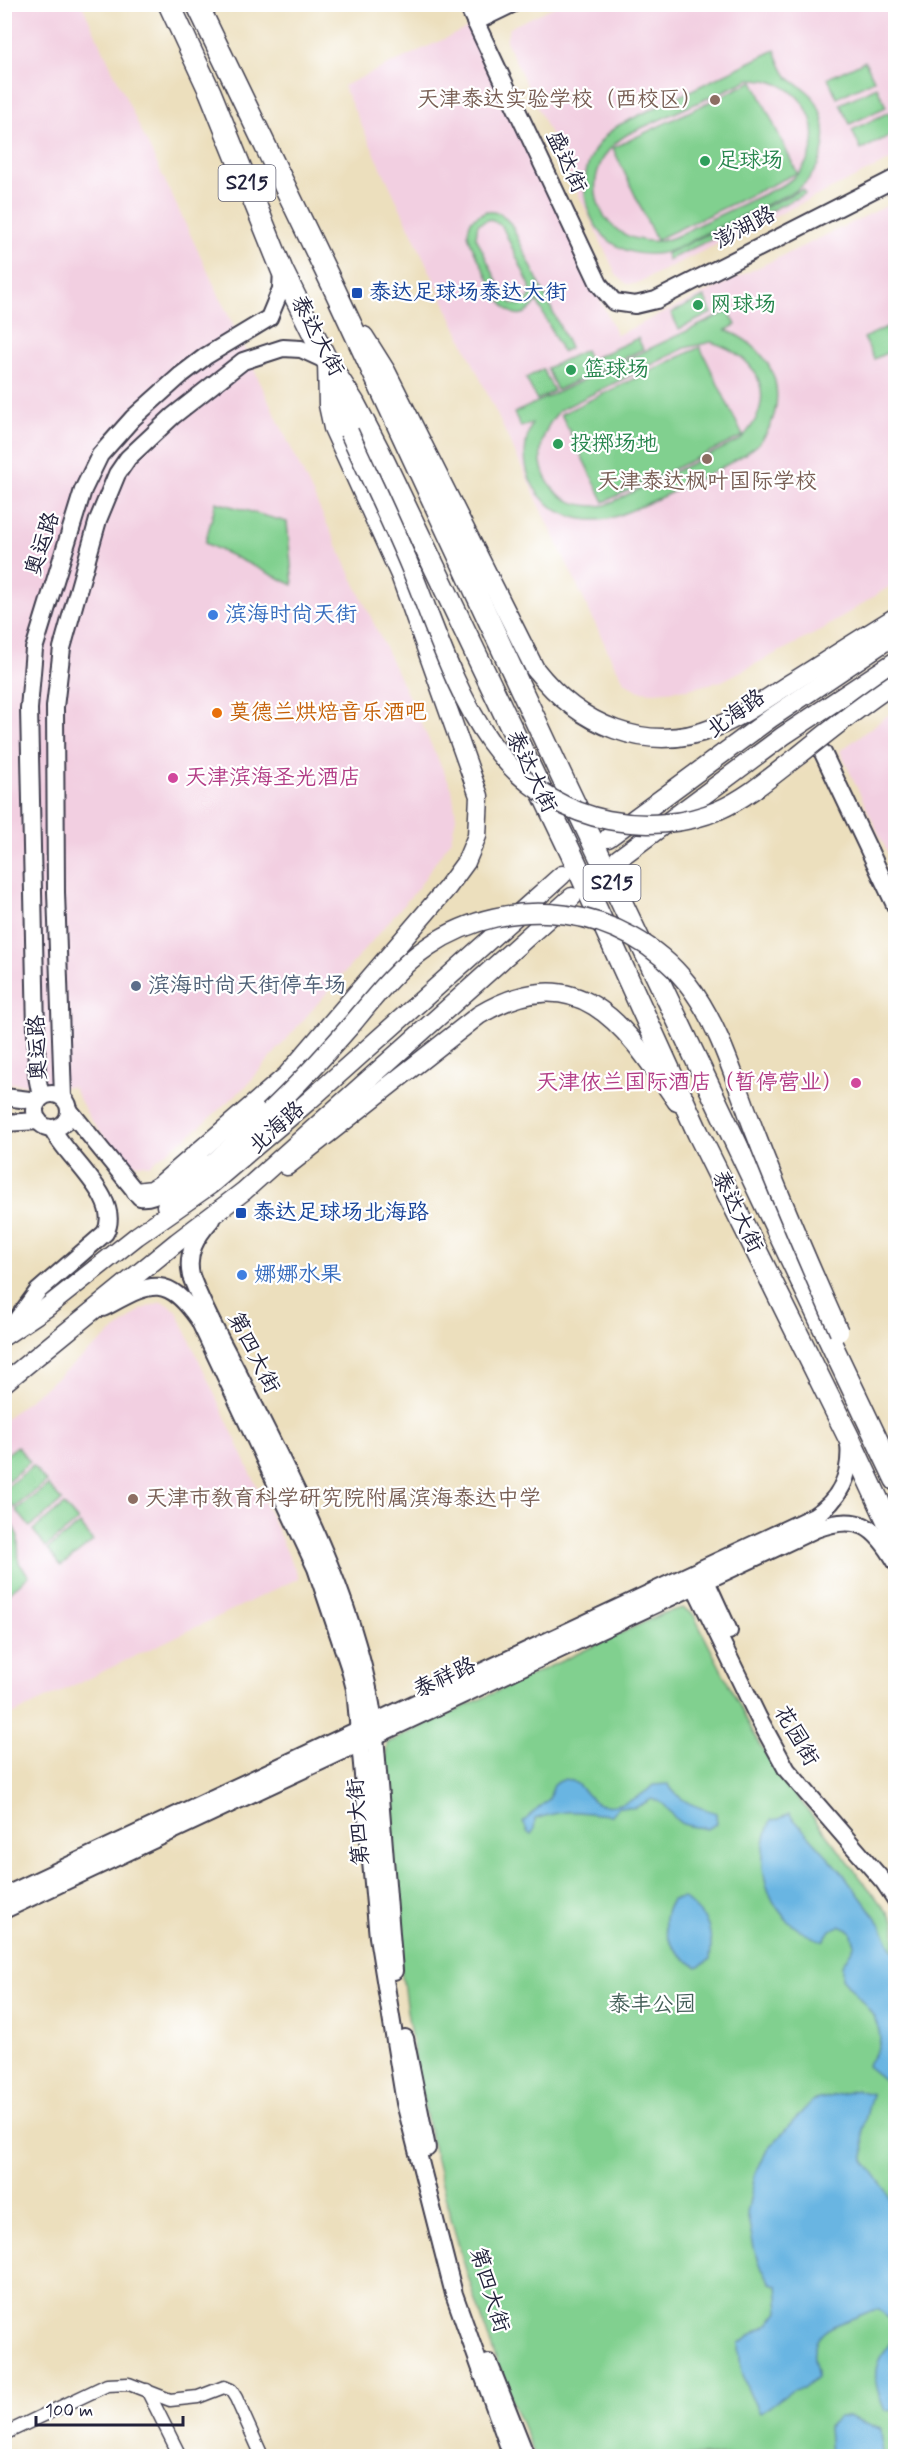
<svg xmlns="http://www.w3.org/2000/svg" width="900" height="2461" font-family="Mynerve,'LXGW WenKai TC',sans-serif">
<style>
.built{fill:#f2cfe1}
.green{fill:#81d08f;stroke:#527965;stroke-width:1.5;fill-rule:evenodd}
.water{fill:#69b5e2;stroke:#466c8e;stroke-width:1.5}
.lines{fill:none;stroke-linecap:round;stroke-linejoin:round}
.street-casing{stroke:#403e4e;stroke-width:15}
.secondary-casing{stroke:#403e4e;stroke-width:20}
.primary-casing{stroke:#403e4e;stroke-width:21}
.highway-casing{stroke:#403e4e;stroke-width:24}
.street{stroke:#fff;stroke-width:12}
.secondary{stroke:#fff;stroke-width:16}
.primary{stroke:#fff;stroke-width:18}
.highway{stroke:#fff;stroke-width:21}
.primary-bridge-casing{stroke:#403e4e;stroke-width:21;stroke-linecap:butt}
.primary-bridge{stroke:#fff;stroke-width:18}
.education-dot{fill:#8d6e63;stroke:#fff;stroke-width:2}
.leisure-dot{fill:#2e9e5b;stroke:#fff;stroke-width:2}
.transit-dot{fill:#1a4fb4;stroke:#fff;stroke-width:2}
.shop-dot{fill:#3f7fe0;stroke:#fff;stroke-width:2}
.food-dot{fill:#e8710a;stroke:#fff;stroke-width:2}
.hotel-dot{fill:#d1479c;stroke:#fff;stroke-width:2}
.service-dot{fill:#5c6f8a;stroke:#fff;stroke-width:2}
.labels{text-anchor:middle;dominant-baseline:central;stroke-width:4.5;stroke-linejoin:round;paint-order:stroke}
.shield{fill:#fff;stroke:#646476;stroke-width:1.5}
.shield-label{font-size:21px;font-weight:bold;fill:#22223b}
.education-label{font-size:22px;fill:#785e54;stroke:#fff;text-anchor:end}
.leisure-label{font-size:22px;fill:#27864d;stroke:#fff;text-anchor:start}
.street-label{font-size:22px;fill:#22223b;stroke:#fff}
.transit-label{font-size:22px;fill:#164399;stroke:#fff;text-anchor:start}
.shop-label{font-size:22px;fill:#366cbe;stroke:#fff;text-anchor:start}
.food-label{font-size:22px;fill:#c56008;stroke:#fff;text-anchor:start}
.hotel-label{font-size:22px;fill:#b23c85;stroke:#fff;text-anchor:start}
.service-label{font-size:22px;fill:#4e5e75;stroke:#fff;text-anchor:start}
.park-label{font-size:22px;fill:#435f58;stroke:#fff}
</style>
<rect width="100%" height="100%" fill="#fff"/>
<filter id="ink" filterUnits="userSpaceOnUse"><feTurbulence type="fractalNoise" baseFrequency=".0167" numOctaves="2"/><feDisplacementMap in="SourceGraphic" scale="12" xChannelSelector="R" yChannelSelector="G"/><feConvolveMatrix kernelMatrix="1 2 1 2 8 2 1 2 1" color-interpolation-filters="sRGB"/></filter>
<filter id="wash" filterUnits="userSpaceOnUse"><feTurbulence type="fractalNoise" baseFrequency=".008" numOctaves="4" result="noise"/><feDisplacementMap in="SourceGraphic" scale="24" xChannelSelector="R" yChannelSelector="G"/><feGaussianBlur stdDeviation="1.35" result="paint"/><feColorMatrix in="noise" values="0 0 0 0 0 0 0 0 0 0 0 0 0 0 0 0 0 1.4 0 .05"/><feComposite in="paint" operator="in"/></filter>
<g filter="url(#wash)">
<rect width="100%" height="100%" fill="#ecdfbd"/>
<g class="built">
<polygon points="5,5 82,5 452,789 456,817 451,839 418,888 246,1086 191,1134 149,1165 132,1163 117,1153 90,1119 73,1087 5,1083"/>
<polygon points="558,5 886,5 895,25 895,158 635,284 627,284 617,276 506,41 509,29 515,25"/>
<polygon points="470,27 617,335 895,202 895,583 820,631 722,681 688,689 654,692 639,691 625,682 614,664 343,86"/>
<polygon points="895,710 895,869 840,751"/>
<polygon points="161,1302 171,1306 177,1312 299,1578 5,1718 5,1419 142,1309"/>
</g>
<g class="green">
<path d="M775 50C778 58 782 70 787 76 794 84 805 87 812 96 834 126 826 171 795 191 765 205 735 220 704 234 689 242 672 253 654 254 582 258 559 164 619 125ZM750 79C812 77 838 150 785 184 756 198 727 212 698 225 686 231 673 240 660 241 594 246 571 168 628 134Z"/>
<polygon points="865,61 874,80 837,98 828,78"/>
<polygon points="753,81 797,173 656,240 613,148"/>
<polygon points="877,87 886,107 850,124 840,104"/>
<polygon points="889,112 895,133 861,150 852,130"/>
<polygon points="803,189 805,194 668,260 666,254"/>
<path d="M486 211 500 213 511 224 570 348 562 352 537 301C512 339 493 287 483 268 478 257 469 244 468 233 468 228 470 223 472 219ZM490 219 502 226 530 286V297L521 305 513 304 505 298 476 237 478 224Z"/>
<polygon points="704,297 712,313 679,329 671,313"/>
<path d="M729 311 736 325 726 330C750 340 768 355 775 381 780 402 774 425 760 442 746 460 634 511 608 519 550 528 508 478 532 423L521 427 514 413ZM711 342C761 357 780 401 740 440L606 505C545 514 520 452 560 410L685 348Z"/>
<polygon points="895,323 895,349 874,359 864,338"/>
<polygon points="638,338 643,349 597,371 592,359"/>
<polygon points="700,347 743,436 604,502 561,414"/>
<polygon points="585,350 595,372 557,390 547,368"/>
<polygon points="543,369 554,391 537,400 526,378"/>
<polygon points="216,502 287,522 293,585 205,543"/>
<polygon points="17,1446 30,1462 5,1483 5,1456"/>
<polygon points="33,1466 46,1482 14,1508 5,1496 5,1488"/>
<polygon points="48,1485 62,1501 30,1527 16,1510"/>
<polygon points="64,1505 78,1521 46,1547 33,1530"/>
<polygon points="4,1509 18,1536 19,1563 29,1576 5,1596"/>
<polygon points="80,1524 93,1541 61,1566 48,1549"/>
<path d="M683 1608 693 1614 758 1742 788 1785 895 1922V2456H535C467 2301 423 2137 401 1969 393 1905 390 1839 384 1775L387 1743 664 1613Z"/>
</g>
<g class="water">
<path d="M565 1779C580 1781 582 1792 594 1801 610 1813 641 1798 653 1785L668 1784C680 1803 696 1806 716 1813L717 1824 707 1829C699 1826 685 1828 678 1821 668 1812 667 1802 652 1799L635 1808 618 1807 611 1815C576 1813 571 1807 535 1819L534 1830 531 1834 528 1833 523 1822 549 1799 554 1784Z"/>
<path d="M789 1814 842 1872 879 1922 895 1954V2099L894 2088 867 2066C870 2060 878 2051 879 2045 885 2019 856 1996 842 1978V1965L855 1945 851 1931 840 1926 830 1930 823 1941C770 1925 750 1869 771 1820L779 1819Z"/>
<path d="M684 1898C708 1918 714 1929 710 1960L697 1967C672 1952 654 1928 672 1900Z"/>
<path d="M856 2090 872 2094 863 2128 864 2160 886 2190 895 2212V2330L891 2321 879 2309C867 2311 859 2317 848 2320 830 2326 811 2335 814 2359 815 2366 818 2370 817 2377L804 2388 793 2390 760 2413C746 2390 739 2370 739 2343L770 2323 779 2311 777 2285 771 2283 762 2269 754 2248 747 2213 755 2175 767 2150 812 2101Z"/>
<path d="M895 2332V2410L885 2411C878 2394 870 2374 881 2356 887 2347 892 2343 895 2332Z"/>
<polygon points="838,2417 849,2417 881,2428 883,2456 830,2456 828,2427"/>
</g>
</g>
<g filter="url(#ink)">
<g class="lines">
<defs>
<g id="street">
<polyline points="147,2390 180,2456"/>
<polyline points="4,2434 107,2385 129,2384 170,2400 198,2397 224,2387 231,2390 236,2398 262,2456"/>
</g>
<g id="secondary">
<polyline points="467,4 599,284 614,302 635,305 656,300 896,178"/>
<polyline points="475,22 512,4"/>
<polyline points="823,753 896,907"/>
<circle cx="52" cy="1111" r="17"/>
<polyline points="4,1097 38,1101"/>
<polyline points="41,1097 37,1076 29,709 34,649 83,490 100,455 133,418 181,375 206,356 269,318 281,289 282,270"/>
<polyline points="63,1097 56,892 55,707 62,648 98,520 117,474 128,458 173,416 243,361 283,348 301,349 327,361"/>
<path d="M70 1111 140 1197C157 1201 190 1173 204 1163"/>
<polyline points="4,1123 39,1121"/>
<path d="M211 1220C196 1237 186 1253 191 1276 204 1312 224 1345 241 1379 295 1488 357 1600 374 1723L394 1971"/>
<path d="M103 1308C149 1284 165 1271 199 1320L316 1568 349 1666 355 1689 378 1937 405 2103 454 2294 512 2456"/>
<path d="M7 1333 38 1291 105 1233C124 1200 66 1158 52 1128"/>
<polyline points="701,1570 729,1631"/>
<polyline points="690,1577 758,1717 787,1770 884,1882 896,1900"/>
<path d="M4 1896 814 1516C840 1500 852 1474 849 1443"/>
<path d="M4 1910 816 1529C858 1513 875 1526 896 1562"/>
<polyline points="405,2038 427,2148"/>
<polyline points="489,2363 526,2456"/>
</g>
<g id="primary">
<path d="M364 336 386 371 535 669C578 724 646 756 716 727 743 716 767 698 791 683 826 661 860 639 896 617"/>
<polyline points="334,382 349,432"/>
<polyline points="608,838 771,718 896,634"/>
<polyline points="618,859 783,736 896,661"/>
<path d="M287 1166 479 1015C581 955 625 1026 677 1102"/>
<polyline points="136,1192 152,1190 160,1185 286,1076 447,888 466,862 477,836 479,796 400,575 333,428 328,405 327,361"/>
<polyline points="166,1206 269,1112"/>
<polyline points="4,1336 46,1308 137,1236 210,1185 311,1099 562,875"/>
<polyline points="4,1383 177,1242 244,1191 572,897"/>
</g>
<g id="highway">
<polyline points="169,4 210,92 282,270 327,361 354,403 378,449 571,853 698,1133 848,1436 896,1539"/>
<polyline points="197,4 332,284 561,775 896,1480"/>
</g>
</defs>
<use href="#street" class="street-casing"/>
<use href="#secondary" class="secondary-casing"/>
<use href="#primary" class="primary-casing"/>
<use href="#highway" class="highway-casing"/>
<use href="#street" class="street"/>
<use href="#secondary" class="secondary"/>
<use href="#primary" class="primary"/>
<use href="#highway" class="highway"/>
<defs>
<g id="primary-bridge">
<path d="M349 432C370 478 392 523 411 569 453 671 482 794 608 820 644 827 685 825 719 810 748 797 773 775 798 756 830 730 862 705 896 682"/>
<path d="M269 1112C299 1084 326 1054 353 1023 376 995 399 966 429 946 510 891 625 905 687 983 721 1026 736 1085 756 1135 782 1202 810 1267 839 1332"/>
</g>
</defs>
<use href="#primary-bridge" class="primary-bridge-casing"/>
<use href="#primary-bridge" class="primary-bridge"/>
</g>
</g>
<g class="education-dot">
<circle cx="715" cy="100" r="6"/>
<circle cx="707" cy="459" r="6"/>
<circle cx="133" cy="1499" r="6"/>
</g>
<g class="leisure-dot">
<circle cx="705" cy="161" r="6"/>
<circle cx="698" cy="305" r="6"/>
<circle cx="571" cy="370" r="6"/>
<circle cx="558" cy="444" r="6"/>
</g>
<g class="transit-dot">
<rect x="351" y="287" width="12" height="12" rx="3"/>
<rect x="235" y="1207" width="12" height="12" rx="3"/>
</g>
<g class="shop-dot">
<circle cx="213" cy="615" r="6"/>
<circle cx="242" cy="1275" r="6"/>
</g>
<circle class="food-dot" cx="217" cy="713" r="6"/>
<g class="hotel-dot">
<circle cx="173" cy="778" r="6"/>
<circle cx="856" cy="1083" r="6"/>
</g>
<circle class="service-dot" cx="136" cy="986" r="6"/>
<g class="labels">
<g class="shield">
<rect x="218.5" y="165" width="57" height="36" rx="4.5"/>
<rect x="583.5" y="865" width="57" height="36" rx="4.5"/>
</g>
<g class="shield-label">
<text x="247" y="183">S215</text>
<text x="612" y="883">S215</text>
</g>
<g class="education-label">
<text x="703" y="100">天津泰达实验学校（西校区）</text>
<text x="707" y="482" text-anchor="middle">天津泰达枫叶国际学校</text>
<text x="145" y="1499" text-anchor="start">天津市教育科学研究院附属滨海泰达中学</text>
</g>
<g class="leisure-label">
<text x="717" y="161">足球场</text>
<text x="710" y="305">网球场</text>
<text x="583" y="370">篮球场</text>
<text x="570" y="444">投掷场地</text>
</g>
<g class="street-label">
<text transform="translate(566 162) rotate(65)">盛达街</text>
<text transform="translate(745 228) rotate(-28)">澎湖路</text>
<text transform="translate(317 336) rotate(62)">泰达大街</text>
<text transform="translate(43 544) rotate(-72)">奥运路</text>
<text transform="translate(736 714) rotate(-36)">北海路</text>
<text transform="translate(531 772) rotate(64)">泰达大街</text>
<text transform="translate(38 1048) rotate(-92)">奥运路</text>
<text transform="translate(277 1128) rotate(-42)">北海路</text>
<text transform="translate(737 1212) rotate(64)">泰达大街</text>
<text transform="translate(253 1353) rotate(63)">第四大街</text>
<text transform="translate(445 1678) rotate(-25)">泰祥路</text>
<text transform="translate(796 1736) rotate(60)">花园街</text>
<text transform="translate(359 1822) rotate(-94)">第四大街</text>
<text transform="translate(489 2290) rotate(73)">第四大街</text>
</g>
<g class="transit-label">
<text x="369" y="293">泰达足球场泰达大街</text>
<text x="253" y="1213">泰达足球场北海路</text>
</g>
<g class="shop-label">
<text x="225" y="615">滨海时尚天街</text>
<text x="254" y="1275">娜娜水果</text>
</g>
<g class="food-label">
<text x="229" y="713">莫德兰烘焙音乐酒吧</text>
</g>
<g class="hotel-label">
<text x="185" y="778">天津滨海圣光酒店</text>
<text x="844" y="1083" text-anchor="end">天津依兰国际酒店（暂停营业）</text>
</g>
<g class="service-label">
<text x="148" y="986">滨海时尚天街停车场</text>
</g>
<g class="park-label">
<text x="652" y="2005">泰丰公园</text>
</g>
</g>
<rect width="900" height="2461" fill="none" stroke="#fff" stroke-width="24"/>
<path d="M36 2416v9h147v-9" fill="none" stroke="#22223b" stroke-width="3"/>
<text x="45" y="2416" font-size="18" fill="#22223b" stroke="#ffffff" stroke-width="4.5" paint-order="stroke">100 m</text>
</svg>
